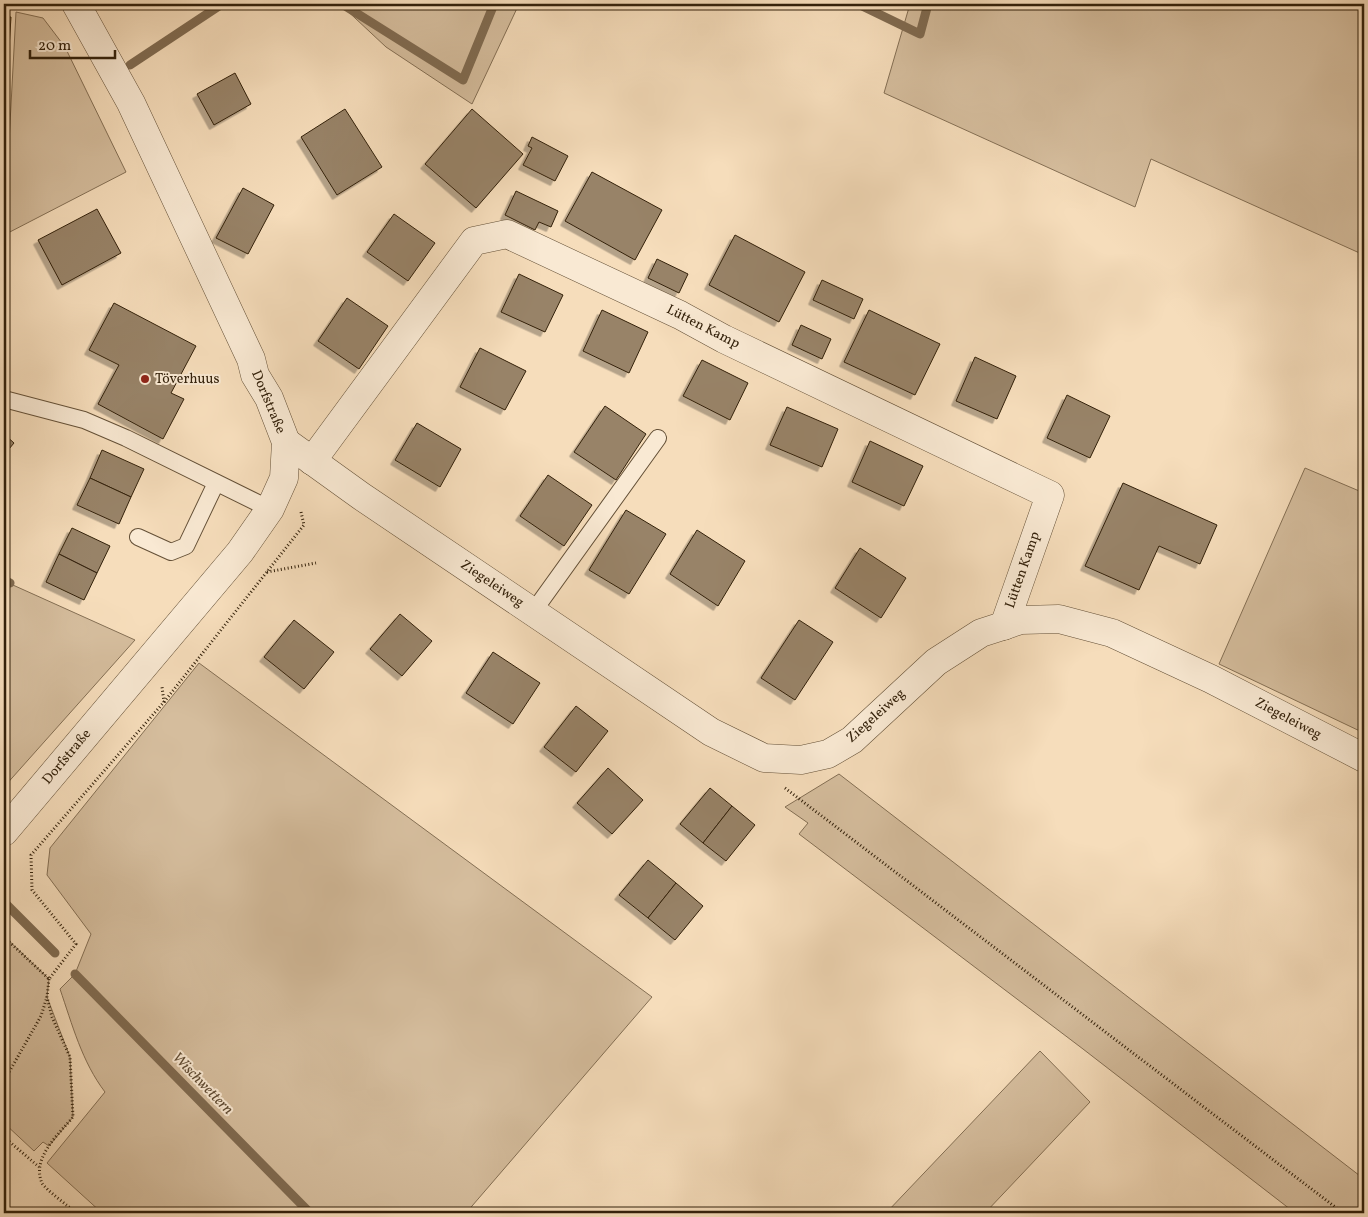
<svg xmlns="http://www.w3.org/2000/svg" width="1368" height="1217" font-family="Vollkorn,serif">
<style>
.green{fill:#d5bd9d;stroke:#846f54}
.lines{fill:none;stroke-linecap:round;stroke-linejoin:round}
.stream{stroke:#806b51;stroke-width:9}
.building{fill:#988367;stroke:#33210b;filter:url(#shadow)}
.service-casing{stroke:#645037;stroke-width:18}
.minor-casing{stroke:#645037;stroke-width:29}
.path{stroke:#33210b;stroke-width:3;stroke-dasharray:1 2.5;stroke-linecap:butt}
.service{stroke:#f9e9d3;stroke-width:16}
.minor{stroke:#f9e9d3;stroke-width:28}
.poi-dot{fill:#8f2418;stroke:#f9e9d3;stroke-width:2}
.labels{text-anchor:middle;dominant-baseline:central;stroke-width:4;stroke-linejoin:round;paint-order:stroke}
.street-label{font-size:14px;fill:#33210b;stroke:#f9e9d3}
.poi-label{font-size:14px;fill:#33210b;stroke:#f9e9d3;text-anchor:start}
.water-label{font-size:15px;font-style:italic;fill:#604c34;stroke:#f9e9d3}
</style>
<defs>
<filter id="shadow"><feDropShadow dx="-4.5" dy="4.5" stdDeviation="0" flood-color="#0004"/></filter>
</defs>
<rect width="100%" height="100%" fill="#f6ddbb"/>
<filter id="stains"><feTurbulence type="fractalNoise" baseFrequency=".004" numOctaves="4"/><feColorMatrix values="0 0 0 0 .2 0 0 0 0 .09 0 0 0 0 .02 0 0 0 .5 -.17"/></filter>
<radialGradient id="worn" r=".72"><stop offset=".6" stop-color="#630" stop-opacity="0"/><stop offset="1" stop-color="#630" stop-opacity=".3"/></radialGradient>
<g class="green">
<polygon points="340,4 519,4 472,104 386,47"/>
<polygon points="910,4 1364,4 1364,255 1151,159 1135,207 884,93"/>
<polygon points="16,12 43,18 65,47 126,172 4,235"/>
<polygon points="1305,468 1364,493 1364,733 1219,664"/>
<polygon points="4,581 135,640 4,787"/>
<path d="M199 663 652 997 466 1213H102L47 1163 105 1092C82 1062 72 1024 60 989L75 974 91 934 47 875 50 848Z"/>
<polygon points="839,774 1364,1179 1364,1213 1295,1213 1083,1049 799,834 808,823 785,807"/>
<polygon points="4,936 49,979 47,997 70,1057 73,1117 49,1146 43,1142 34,1151 4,1123"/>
<polygon points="1040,1051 1090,1102 985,1213 886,1213"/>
</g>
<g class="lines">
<g class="stream">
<polyline points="342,4 463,80 494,4"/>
<polyline points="858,4 920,34 928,4"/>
<polyline points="130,65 222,4"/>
<polyline points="4,580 10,583"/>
<polyline points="7,905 55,953"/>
<polyline points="75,974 310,1213"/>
</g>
</g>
<g class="building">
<polygon points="4,17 11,17 7,80 4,80"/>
<polygon points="235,73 251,104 214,125 197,94"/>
<polygon points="345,109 382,167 337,195 301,137"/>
<polygon points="472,109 523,154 476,208 425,164"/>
<polygon points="532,137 568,156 555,181 523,165 532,148 528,146"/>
<polygon points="592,172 662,210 635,260 565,221"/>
<polygon points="243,188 274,205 248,254 216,238"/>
<polygon points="516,191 558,211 551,227 539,222 535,230 505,215"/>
<polygon points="97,209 121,253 62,285 38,240"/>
<polygon points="394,214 435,243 408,281 367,252"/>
<polygon points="735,235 805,272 779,322 709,285"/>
<polygon points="657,259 688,274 679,293 648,278"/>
<polygon points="519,274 563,295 545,332 501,312"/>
<polygon points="822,280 863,299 854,319 813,300"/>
<polygon points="347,298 388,326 359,369 318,341"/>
<polygon points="114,303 196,346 171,393 184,399 163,439 98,404 119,365 89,350"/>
<polygon points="602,310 648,332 629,373 583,351"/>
<polygon points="869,310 940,344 915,395 844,362"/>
<polygon points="801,325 831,339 822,359 792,345"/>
<polygon points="480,348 526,371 505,410 460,387"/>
<polygon points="975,357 1016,376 997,419 956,401"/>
<polygon points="702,360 748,383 730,420 683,396"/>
<polygon points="1067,395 1110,416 1090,458 1047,438"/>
<polygon points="605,406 646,434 616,480 574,452"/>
<polygon points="787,407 838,429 822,467 770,445"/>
<polygon points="417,423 461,449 440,487 395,460"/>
<polygon points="4,434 14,443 4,455"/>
<polygon points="870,441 923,466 904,506 852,482"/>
<polygon points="102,450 144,469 131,497 90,478"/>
<polygon points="548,475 592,505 564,546 520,516"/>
<polygon points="90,478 131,497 119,524 77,505"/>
<polygon points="1123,483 1217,525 1200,564 1159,546 1139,590 1085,566"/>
<polygon points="626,510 666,534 629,594 589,570"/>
<polygon points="72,528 110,546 97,573 59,554"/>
<polygon points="697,530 745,561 718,606 670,574"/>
<polygon points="860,548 906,578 881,618 835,588"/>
<polygon points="59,554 97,573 84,600 46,582"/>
<polygon points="400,614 432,641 402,676 370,649"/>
<polygon points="294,620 334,652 304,689 264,657"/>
<polygon points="799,620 833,642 795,700 761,678"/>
<polygon points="493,652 540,683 513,724 466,693"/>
<polygon points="576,706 608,731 576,772 544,747"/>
<polygon points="608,768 643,800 612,834 577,803"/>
<polygon points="710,788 732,806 703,843 680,824"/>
<polygon points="732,806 755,825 726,861 703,843"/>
<polygon points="648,860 676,883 648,918 619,895"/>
<polygon points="676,883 703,906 675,940 648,918"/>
</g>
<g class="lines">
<defs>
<g id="service">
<polyline points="4,399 84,420 126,438 270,509"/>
<polyline points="138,537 171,552 186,546 216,483"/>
<polyline points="533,612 658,438"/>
</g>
<g id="minor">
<polyline points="286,442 361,496 711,732 764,758 801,760 828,754 852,740 936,662 981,633 1021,620 1059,619 1112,633 1211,679 1364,758"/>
<polyline points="312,461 474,241 507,234 680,315 724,339 1050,495 1004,626"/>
<polyline points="4,832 240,552 270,509 284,478 286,442 269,398 255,375 251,359 131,103 76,4"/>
</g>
</defs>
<use href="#service" class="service-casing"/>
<use href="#minor" class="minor-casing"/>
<g class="path">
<polyline points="40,4 41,5"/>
<polyline points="267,572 316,563"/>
<polyline points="164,702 304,525 301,512"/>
<polyline points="785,788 1343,1213"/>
<polyline points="4,937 49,979 76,944 32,890 31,855 164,702 162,687"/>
<path d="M49 979 47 997 52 1017 70 1057 73 1117C59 1134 31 1158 42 1183 45 1189 70 1208 77 1213"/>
<polyline points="4,1081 41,1016 47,997"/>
<polyline points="4,1137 39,1167"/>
</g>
<use href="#service" class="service"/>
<use href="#minor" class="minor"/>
</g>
<circle class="poi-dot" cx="145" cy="379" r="5"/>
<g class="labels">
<g class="street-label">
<text transform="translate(703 327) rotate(27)">Lütten Kamp</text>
<text transform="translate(268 402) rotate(67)">Dorfstraße</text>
<text transform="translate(1023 570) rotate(-71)">Lütten Kamp</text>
<text transform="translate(492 584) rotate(34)">Ziegeleiweg</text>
<text transform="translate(876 716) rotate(-42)">Ziegeleiweg</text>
<text transform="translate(1288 719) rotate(28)">Ziegeleiweg</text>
<text transform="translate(67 757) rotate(-50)">Dorfstraße</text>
</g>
<g class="poi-label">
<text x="155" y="379">Töverhuus</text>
</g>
<g class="water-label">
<text transform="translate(202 1084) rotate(46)">Wischwettern</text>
</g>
</g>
<rect width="1368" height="1217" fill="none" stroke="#f6ddbb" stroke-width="20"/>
<rect x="5" y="5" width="1358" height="1207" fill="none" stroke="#33210b" stroke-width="2.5"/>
<rect x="10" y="10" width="1348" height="1197" fill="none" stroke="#33210b"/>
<path d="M30 50v8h85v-8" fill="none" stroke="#33210b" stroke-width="2.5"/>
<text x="38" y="50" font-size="15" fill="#33210b" stroke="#f9e9d3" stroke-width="4" paint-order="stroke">20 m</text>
<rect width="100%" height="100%" filter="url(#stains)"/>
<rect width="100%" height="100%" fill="url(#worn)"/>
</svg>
